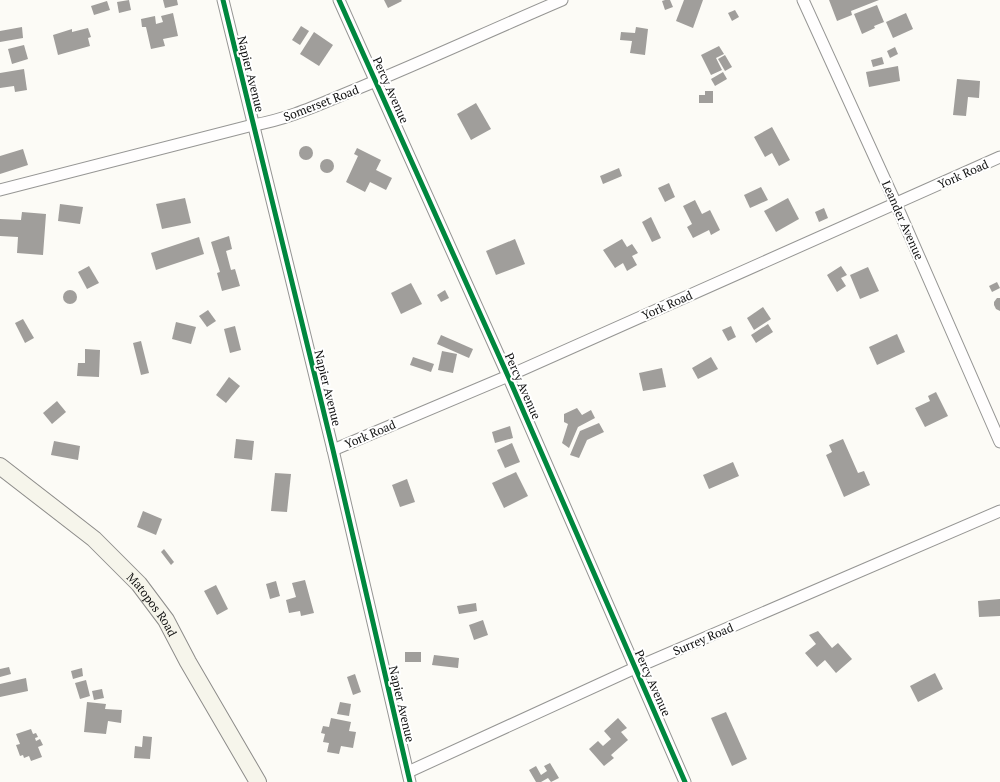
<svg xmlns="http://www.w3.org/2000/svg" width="1000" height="782" font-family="'PT Serif',serif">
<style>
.building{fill:#a09e9b}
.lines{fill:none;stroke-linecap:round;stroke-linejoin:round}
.minor-casing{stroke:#969694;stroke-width:13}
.secondary-casing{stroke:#8d8c8a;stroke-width:18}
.minor{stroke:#fffefe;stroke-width:11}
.secondary{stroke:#f6f5eb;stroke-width:16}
.cycleway-casing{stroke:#fff;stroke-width:8}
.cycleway{stroke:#00873e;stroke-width:5}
.labels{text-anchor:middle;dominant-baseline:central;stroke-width:4;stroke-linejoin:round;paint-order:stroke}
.street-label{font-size:12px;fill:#101010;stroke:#fff}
</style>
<rect width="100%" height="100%" fill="#fcfbf6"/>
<g class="building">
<polygon points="129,0 131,10 119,13 117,2"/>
<polygon points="163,0 177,0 178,5 165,8"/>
<polygon points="384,0 401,0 402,1 388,8"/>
<polygon points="665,0 670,0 673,7 665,10 662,1"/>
<polygon points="684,0 703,0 693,28 676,21"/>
<polygon points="829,0 879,0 851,11 852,15 837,21"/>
<polygon points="107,1 110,10 94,15 91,6"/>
<polygon points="877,5 884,22 874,26 875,28 862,34 854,14"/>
<polygon points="735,10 739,17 732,21 728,13"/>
<polygon points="173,13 178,36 163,39 165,46 151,49 146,27 142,27 141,19 155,16 156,24 163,22 161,16"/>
<polygon points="906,13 913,29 893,38 886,22"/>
<polygon points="301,26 309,31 300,45 292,40"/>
<polygon points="22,27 23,38 0,42 0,31"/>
<polygon points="636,27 648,29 645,55 630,53 632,41 620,40 621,32 635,33"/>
<polygon points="88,28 91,37 88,38 90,46 58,55 53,35 72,29 72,32"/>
<polygon points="314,32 333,45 319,66 300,54"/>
<polygon points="24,45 28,59 12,64 8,49"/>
<polygon points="719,46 724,54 716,58 722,70 711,75 701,55"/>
<polygon points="895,47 898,54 890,58 887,51"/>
<polygon points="725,55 732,67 725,71 718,59"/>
<polygon points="882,57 884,64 873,67 871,60"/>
<polygon points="898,66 900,81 869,87 866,72"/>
<polygon points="24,69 27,90 15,92 14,86 0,88 0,73"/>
<polygon points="723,72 727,79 715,86 711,79"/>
<polygon points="957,79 980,81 979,98 968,97 966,116 953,115"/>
<polygon points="705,91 713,91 713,103 699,103 699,95 705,95"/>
<polygon points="476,103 491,129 471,140 457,114"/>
<polygon points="772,127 790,160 779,166 772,153 765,157 754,137"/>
<circle cx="306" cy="153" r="7"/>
<polygon points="357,148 381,160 376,170 392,178 386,190 370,182 365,192 346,182 358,156 354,154"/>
<polygon points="23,149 28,165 0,174 0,156"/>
<circle cx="327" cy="166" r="7"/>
<polygon points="619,168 622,176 603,184 600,176"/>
<polygon points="669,183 675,197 665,202 658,188"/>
<polygon points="761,187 768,200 750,208 744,195"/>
<polygon points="185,198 191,223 162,229 156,204"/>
<polygon points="788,198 799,219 776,232 764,211"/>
<polygon points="695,200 702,214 710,210 720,230 711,235 709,230 693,238 687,227 692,224 683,206"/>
<polygon points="60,204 83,207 80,224 58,221"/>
<polygon points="824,208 828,218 819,222 815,212"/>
<polygon points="22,212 46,214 43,255 17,253 18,237 0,236 0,219 21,220"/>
<polygon points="651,217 661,238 652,242 642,222"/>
<polygon points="229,236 232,249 226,251 231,270 235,269 240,286 222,291 217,273 220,272 211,242"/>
<polygon points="199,237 204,254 156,270 151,253"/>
<polygon points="515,239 525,264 496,275 486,251"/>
<polygon points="622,239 627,247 632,244 638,253 632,256 637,265 627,271 623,263 615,268 603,250"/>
<polygon points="89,266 99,283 87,289 78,272"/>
<polygon points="841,266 847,275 841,278 846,286 837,292 827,275"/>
<polygon points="868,267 879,291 860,299 850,275"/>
<polygon points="997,282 1000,288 992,292 989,286"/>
<polygon points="411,283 422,304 401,314 391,293"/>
<polygon points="445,290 449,298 441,302 437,295"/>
<circle cx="70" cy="297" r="7"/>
<polygon points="997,298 1000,298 1000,311 996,309 994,305 994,302"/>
<polygon points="763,307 771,319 754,330 747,318"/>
<polygon points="208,310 216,321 207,327 199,316"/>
<polygon points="23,319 34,338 25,343 15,323"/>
<polygon points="176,322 196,327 191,344 172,339"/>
<polygon points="768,324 773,332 756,343 751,335"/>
<polygon points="235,326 241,350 230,353 224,329"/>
<polygon points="731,326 736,337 728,341 722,330"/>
<polygon points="897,334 905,352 877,365 869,347"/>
<polygon points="441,335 473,349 469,358 437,344"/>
<polygon points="141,341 149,373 141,375 133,343"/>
<polygon points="85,349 100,350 99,377 77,376 78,363 85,363"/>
<polygon points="442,351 457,354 453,373 438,370"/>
<polygon points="413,357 434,364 431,372 410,365"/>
<polygon points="711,357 718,369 698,379 692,368"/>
<polygon points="662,368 666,387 643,391 639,373"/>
<polygon points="229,377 240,386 226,403 216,395"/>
<polygon points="936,392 948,416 925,427 915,408 930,401 928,396"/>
<polygon points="57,401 66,412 52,424 43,413"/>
<polygon points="577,408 582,415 591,410 595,418 578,427 569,448 562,443 568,424 564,422 564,414"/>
<polygon points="599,423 604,432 587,440 579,458 570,455 580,431"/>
<polygon points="510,426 513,438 495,443 492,432"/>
<polygon points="236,439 254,441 252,460 234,458"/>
<polygon points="843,439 858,473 864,471 870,485 844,497 826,455 832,452 829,445"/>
<polygon points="54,441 80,446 78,460 51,455"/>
<polygon points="512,443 520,462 505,468 497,450"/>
<polygon points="733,462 739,476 709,489 703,475"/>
<polygon points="516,472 528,496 504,508 492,483"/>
<polygon points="275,473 291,474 287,512 271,511"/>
<polygon points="407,479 415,502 400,507 392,485"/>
<polygon points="143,511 162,519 156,535 137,527"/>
<polygon points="164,549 174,562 171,565 161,552"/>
<polygon points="305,580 314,613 301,616 300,611 289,613 286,600 296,597 292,583"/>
<polygon points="276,581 280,596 270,599 266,584"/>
<polygon points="216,585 228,609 217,615 204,591"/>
<polygon points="1000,599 1000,616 979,617 978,601"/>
<polygon points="476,603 477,611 459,614 457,606"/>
<polygon points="483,620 488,635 474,640 469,625"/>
<polygon points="818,631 832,648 838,643 852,659 836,673 825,660 817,667 805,653 816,644 809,635"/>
<rect x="405" y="652" width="16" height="10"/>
<polygon points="434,655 459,658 458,668 432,665"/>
<polygon points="9,667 11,674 0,677 0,669"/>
<polygon points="82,668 83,676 73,679 71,671"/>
<polygon points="935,673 943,689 918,702 910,686"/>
<polygon points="355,674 361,692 353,695 347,677"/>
<polygon points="26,678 28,691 0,697 0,684"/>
<polygon points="86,680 90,696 80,699 75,683"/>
<polygon points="102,689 104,698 94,700 92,691"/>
<polygon points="87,702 106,704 105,709 122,710 121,723 108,721 106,734 84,732"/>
<polygon points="340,702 351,704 349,716 337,714"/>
<polygon points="726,712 747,759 732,766 711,718"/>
<polygon points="331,718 351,722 349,731 356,732 353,748 341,746 339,754 327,752 329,743 323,742 325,734 321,733 323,726 329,727"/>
<polygon points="618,718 627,728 621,732 628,740 611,755 614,758 604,766 589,749 598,741 603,746 611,739 604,731"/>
<polygon points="31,729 33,734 36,733 38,737 35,738 36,741 40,739 43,745 38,747 42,757 31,761 29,756 24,758 23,755 20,756 16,745 20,744 16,734"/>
<polygon points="143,736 152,737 150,759 134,758 135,746 142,747"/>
<polygon points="550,763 559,778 551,782 548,778 541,782 536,782 529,770 536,766 541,775 547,771 544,766"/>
</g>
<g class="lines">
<defs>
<g id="minor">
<polyline points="223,0 333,450 410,782"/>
<polyline points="339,0 508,376 685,782"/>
<polyline points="803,0 896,204 1000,442"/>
<path d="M0 190 253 125C290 119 324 102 359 88 427 60 494 29 562 0"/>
<polyline points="333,450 508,376 1000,157"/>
<polyline points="408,772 635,668 1000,511"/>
</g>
<g id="secondary">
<path id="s1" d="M0 466 94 539 139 584 166 620 188 662 258 782"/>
</g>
</defs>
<use href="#minor" class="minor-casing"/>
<use href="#secondary" class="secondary-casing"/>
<use href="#minor" class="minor"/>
<use href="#secondary" class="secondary"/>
<defs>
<g id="cycleway">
<polyline points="223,0 333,450 410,782"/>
<polyline points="339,0 508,376 685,782"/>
</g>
</defs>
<use href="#cycleway" class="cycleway-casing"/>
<use href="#cycleway" class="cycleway"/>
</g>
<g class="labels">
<g class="street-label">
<text transform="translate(251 74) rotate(76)">Napier Avenue</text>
<text transform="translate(391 90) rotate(66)">Percy Avenue</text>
<text transform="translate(321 103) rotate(-21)">Somerset Road</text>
<text transform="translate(963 174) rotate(-24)">York Road</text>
<text transform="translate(903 220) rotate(66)">Leander Avenue</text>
<text transform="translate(667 305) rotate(-24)">York Road</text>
<text transform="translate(523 386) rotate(66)">Percy Avenue</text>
<text transform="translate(328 388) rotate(76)">Napier Avenue</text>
<text transform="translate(370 434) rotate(-23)">York Road</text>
<text stroke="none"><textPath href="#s1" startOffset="207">Matopos Road</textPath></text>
<text transform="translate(703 639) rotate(-23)">Surrey Road</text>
<text transform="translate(653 683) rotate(66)">Percy Avenue</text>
<text transform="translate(402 704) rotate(77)">Napier Avenue</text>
</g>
</g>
</svg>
